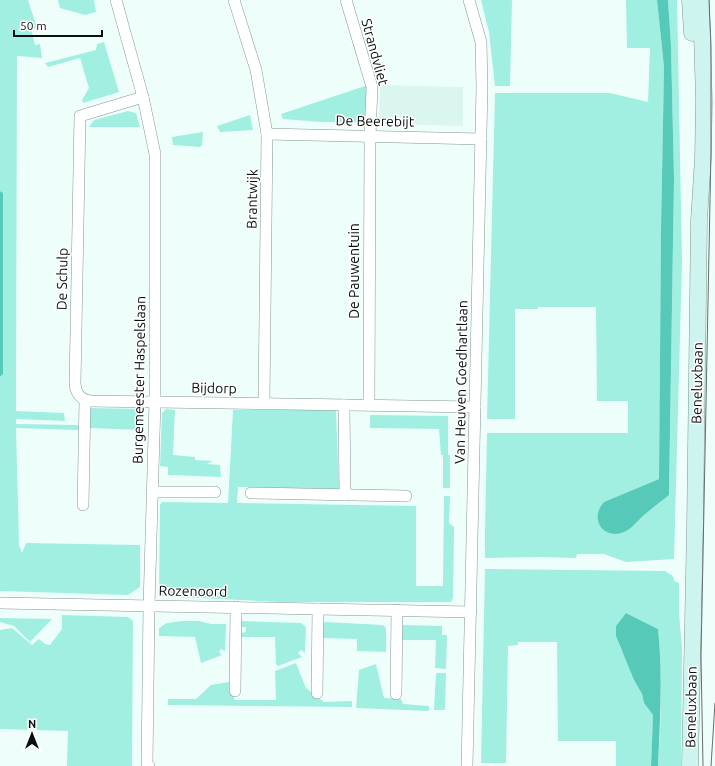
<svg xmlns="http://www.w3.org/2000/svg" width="715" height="766" font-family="Ubuntu,sans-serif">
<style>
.built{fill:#dbf6f0}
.green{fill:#a0efe1}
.water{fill:#57c9b8}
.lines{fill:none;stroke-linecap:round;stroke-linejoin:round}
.street-casing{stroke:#859591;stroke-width:12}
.secondary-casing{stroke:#859591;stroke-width:17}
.street{stroke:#fff;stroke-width:11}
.secondary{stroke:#cdf4ee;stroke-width:16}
.tram{stroke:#636d6b;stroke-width:1}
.labels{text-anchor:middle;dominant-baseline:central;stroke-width:3;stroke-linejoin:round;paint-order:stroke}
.street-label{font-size:14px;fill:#0a100f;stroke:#fff}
</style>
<rect width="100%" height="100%" fill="#eefffb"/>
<polygon class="built" points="380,85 463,87 463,126 379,124"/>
<g class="green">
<polygon points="0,0 28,0 37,28 31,29 35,45 40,44 42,58 17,56 16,411 64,413 65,421 16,419 16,424 78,425 78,430 16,428 19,545 22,553 26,543 140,545 140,587 128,595 0,591 0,377 3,374 3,193 0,191"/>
<polygon points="58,0 94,0 96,12 85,15 60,8"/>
<polygon points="481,0 512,0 510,86 495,86 489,32"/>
<polygon points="626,0 657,0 664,67 661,228 659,479 604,502 626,531 645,514 669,495 669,502 674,179 671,46 668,0 677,0 682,261 674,559 626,562 604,554 577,554 576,558 540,557 485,558 485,532 487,433 628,433 628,401 597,401 596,307 538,307 538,309 515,309 515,419 487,419 495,93 610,93 648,102 650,48 627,48"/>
<polygon points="104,42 119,92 83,103 82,100 89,88 80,58 48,67 45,63 96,50 97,44"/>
<polygon points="368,85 365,122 321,122 283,119 281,114"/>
<polygon points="128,111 136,113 140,127 89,127 94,120"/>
<polygon points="250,115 253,130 220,132 217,126"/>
<polygon points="203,132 202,145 200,147 173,145 172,137"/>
<polygon points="90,408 141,409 142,430 89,428"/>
<polygon points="166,409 175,410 173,455 195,457 195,460 213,461 207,464 220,465 221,477 168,475 168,467 160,466 162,413"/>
<polygon points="233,410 336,410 339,489 238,487 237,503 416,506 416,586 443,586 444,496 450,496 449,523 454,527 453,598 451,602 282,602 159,596 160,505 162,502 228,503"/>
<polygon points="370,415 448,416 448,455 450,455 450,488 443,488 443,455 441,455 439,429 370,428"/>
<path d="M485 569 665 571 673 576 674 581 679 583V614L682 647 681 766H658C661 720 663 675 658 629L626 613 616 626 620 647 625 656 634 680 642 694 644 703 653 715 651 766H616V741H558L557 642H518V645L508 646 506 763H481Z"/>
<polygon points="62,615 128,617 133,621 132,766 67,766 68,731 0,729 0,630 12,628 32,645 39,639 45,644 50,645 62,629"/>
<polygon points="0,618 52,619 30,642 14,626 0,622"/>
<polygon points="182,621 199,621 211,624 226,624 225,651 221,649 219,652 222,655 201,663 195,637 159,636 159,628 167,623"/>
<polygon points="241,621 301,623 306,627 305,653 301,650 298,653 302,657 278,666 276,664 275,637 240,637 240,633 246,632 246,627 240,627"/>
<polygon points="325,622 383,625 386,628 386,652 357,651 357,639 321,638 321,626"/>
<polygon points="403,625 442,626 442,635 447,635 446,669 435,668 436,640 399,640 399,630"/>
<polygon points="296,663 306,688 324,702 352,701 352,707 168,705 168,699 196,699 211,685 229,682 235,700 276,700 275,671"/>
<polygon points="376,664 384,698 401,699 403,704 429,706 429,711 356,708 359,670"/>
<polygon points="436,673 446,673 445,710 434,710"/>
</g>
<g class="water">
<path d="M657 0H668L671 46 674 179 669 495C661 502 652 508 644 515 638 520 632 528 626 531 605 542 588 520 604 502L659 479 661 228 664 67Z"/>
<polygon points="0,191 3,193 3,374 0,377"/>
<path d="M626 613 658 629C663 674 660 720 658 766H651L653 715 644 703 642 694 634 680 616 636V626Z"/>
</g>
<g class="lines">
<defs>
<g id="street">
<polyline points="116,0 143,97 155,154 155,402 149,606 147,766 149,766"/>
<polyline points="234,0 256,70 267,134 264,403"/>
<polyline points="346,0 372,87 370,136 369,405"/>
<path d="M143 97 80 116 75 384C76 394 80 399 90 401L475 407"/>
<polyline points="267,134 481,139"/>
<polyline points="344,405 345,495"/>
<polyline points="152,492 215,492"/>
<polyline points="251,493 406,496"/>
<polyline points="83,505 85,400"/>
<polyline points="0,603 471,612"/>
<polyline points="235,691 236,607"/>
<polyline points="317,693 318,609"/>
<polyline points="396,694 397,610"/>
<polyline points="467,766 482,87 481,42 469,0"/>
</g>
<g id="secondary">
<polyline points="690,0 692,33"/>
<polyline points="690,766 695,526 699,220 703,158 704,101 701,0"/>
</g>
</defs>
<use href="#street" class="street-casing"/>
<use href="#secondary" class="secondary-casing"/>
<use href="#street" class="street"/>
<use href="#secondary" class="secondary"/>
<g class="tram">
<polyline points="703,766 701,657 711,151 711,46 709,0"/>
<polyline points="711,766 715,703"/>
</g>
</g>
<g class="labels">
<g class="street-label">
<text transform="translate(375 52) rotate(75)">Strandvliet</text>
<text transform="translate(375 121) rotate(1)">De Beerebijt</text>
<text transform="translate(252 199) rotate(-89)">Brantwijk</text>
<text transform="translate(354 271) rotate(-90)">De Pauwentuin</text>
<text transform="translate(62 279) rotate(-89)">De Schulp</text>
<text transform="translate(139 380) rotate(-89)">Burgemeester Haspelslaan</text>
<text transform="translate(461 382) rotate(-89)">Van Heuven Goedhartlaan</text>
<text transform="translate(697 383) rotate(-89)">Beneluxbaan</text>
<text transform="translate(214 388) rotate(1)">Bijdorp</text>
<text transform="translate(193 591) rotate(1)">Rozenoord</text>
<text transform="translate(691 707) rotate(-89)">Beneluxbaan</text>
</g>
</g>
<g transform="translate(32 734)" stroke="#ffffff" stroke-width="3" paint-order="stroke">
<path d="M0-3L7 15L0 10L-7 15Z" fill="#0a100f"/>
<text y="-6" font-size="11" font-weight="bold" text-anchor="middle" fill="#0a100f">N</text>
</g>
<path d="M14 30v6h88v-6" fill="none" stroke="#0a100f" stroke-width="2"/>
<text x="20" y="30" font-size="12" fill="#0a100f" stroke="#ffffff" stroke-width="3" paint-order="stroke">50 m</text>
</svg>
